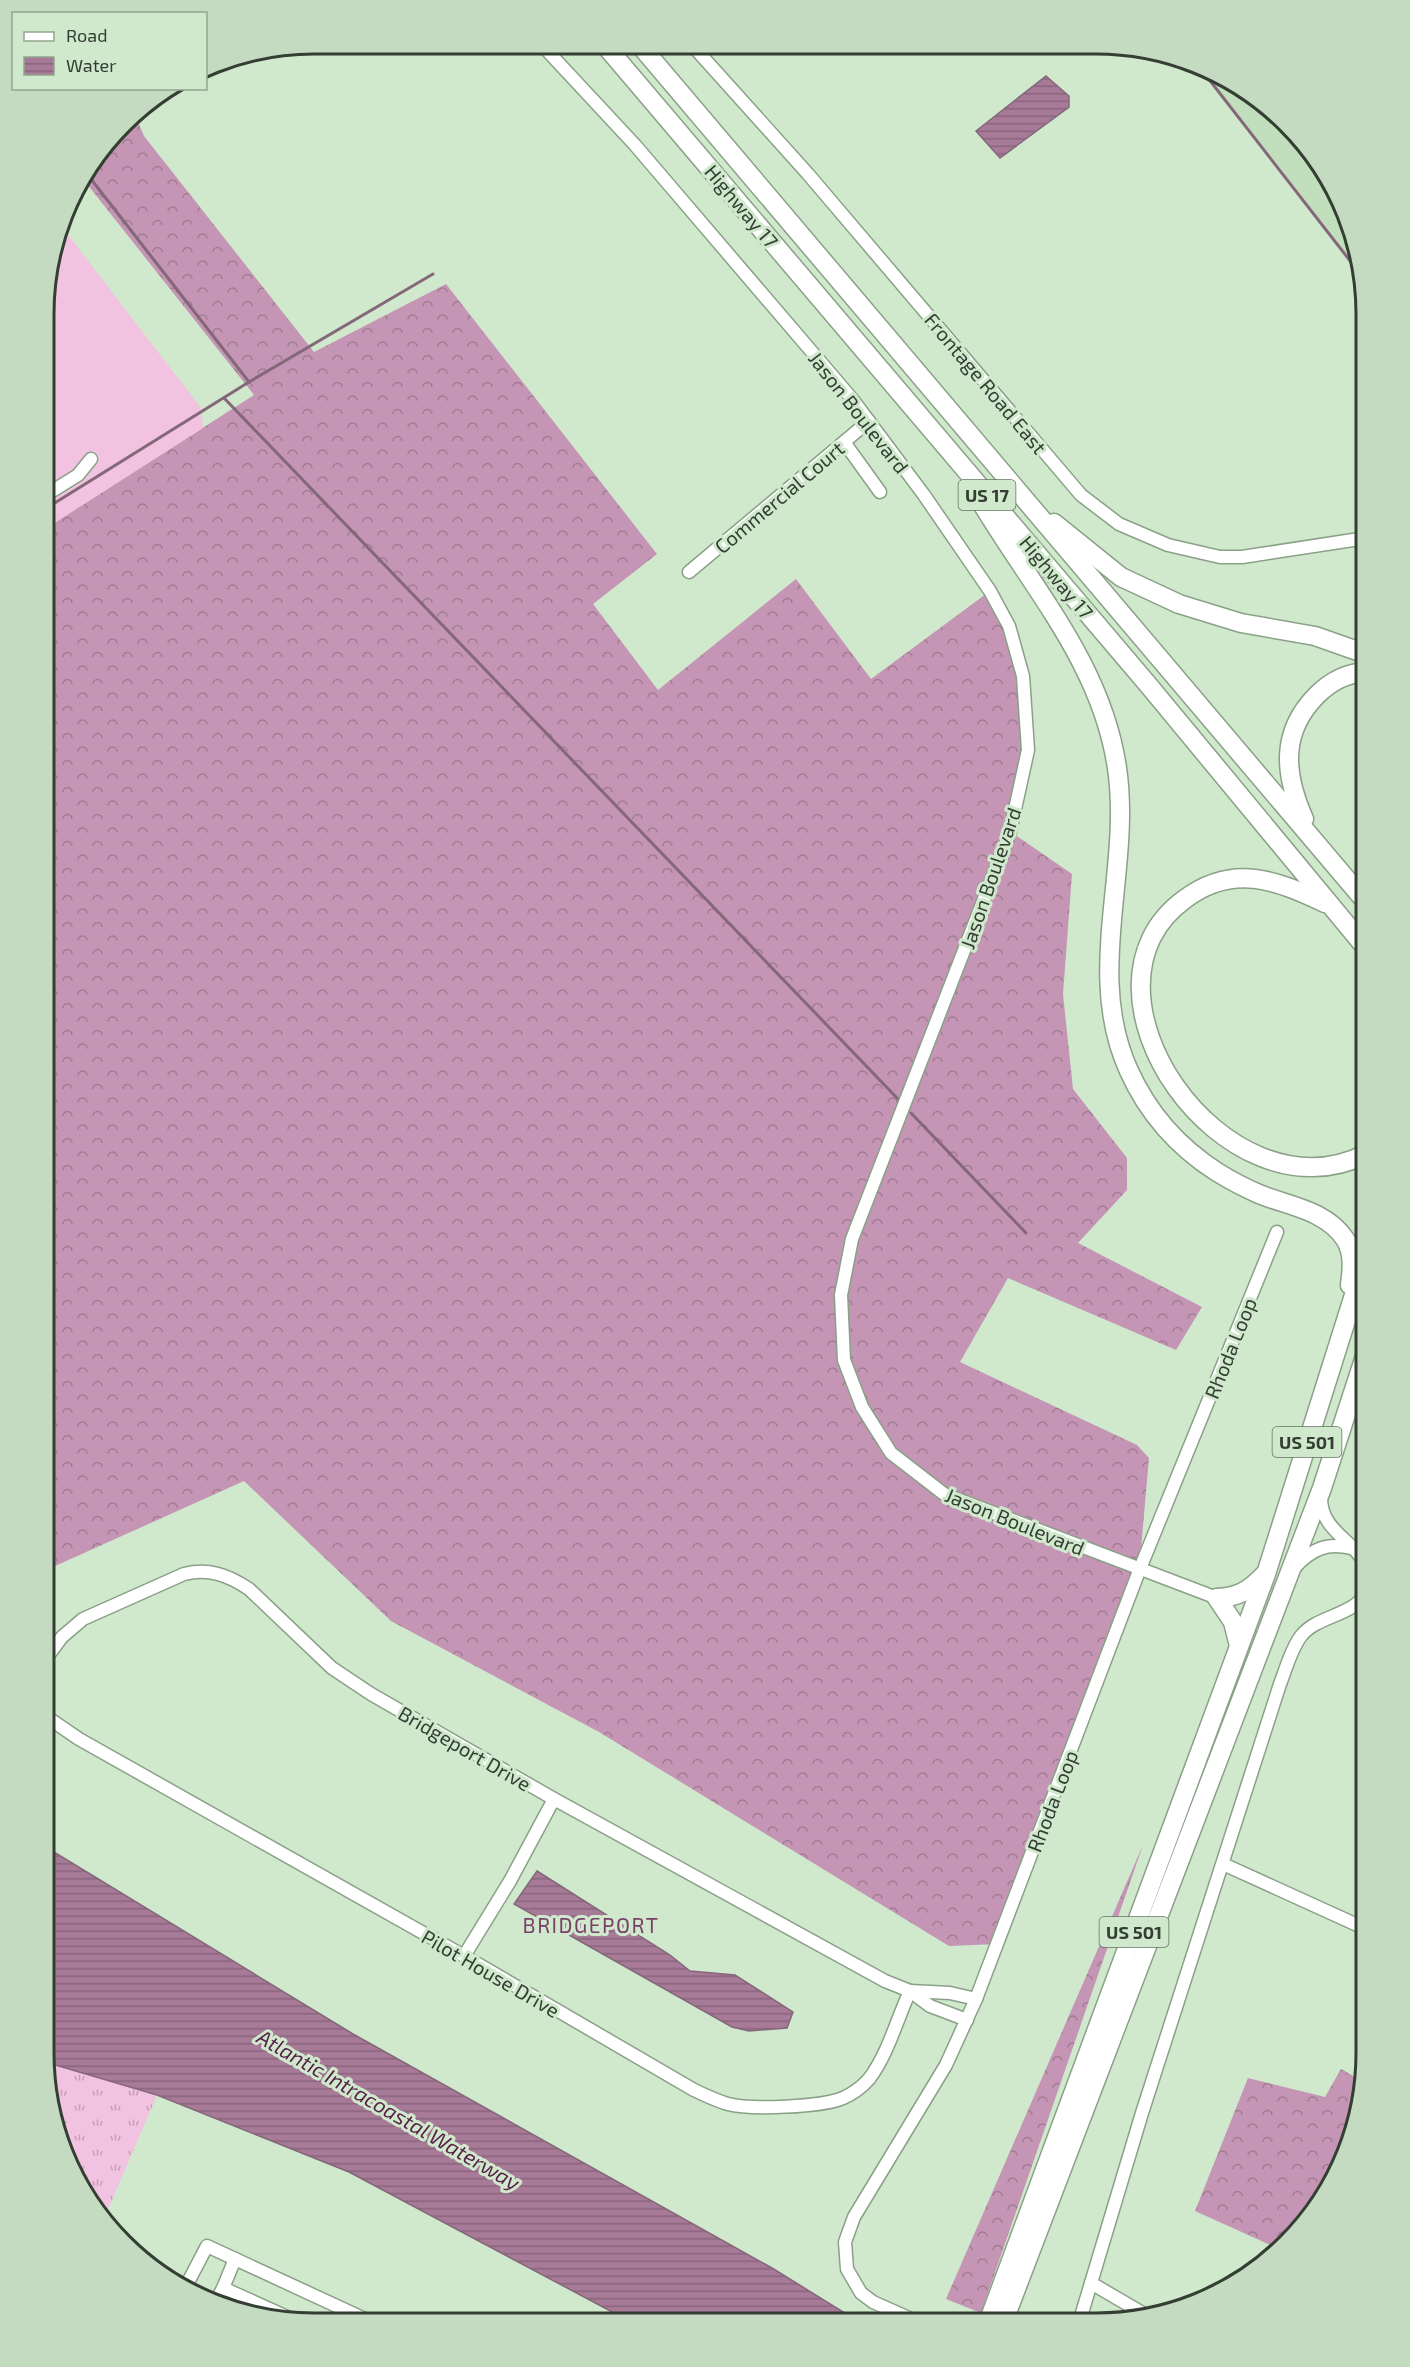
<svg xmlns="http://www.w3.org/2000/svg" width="1410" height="2367" font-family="'Exo 2',sans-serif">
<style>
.built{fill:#c1dfbd}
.grass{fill:url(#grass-tufts)}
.forest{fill:url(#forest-crowns)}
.pitch{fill:#f2c2e1}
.water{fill:url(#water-rules);stroke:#84687a;stroke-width:1.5}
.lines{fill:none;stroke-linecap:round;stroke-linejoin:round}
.stream{stroke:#84687a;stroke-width:3}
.minor-casing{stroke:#8aa187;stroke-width:15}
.highway-casing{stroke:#8aa187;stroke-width:21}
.minor{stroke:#fff;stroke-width:12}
.highway{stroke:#fff;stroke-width:18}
.labels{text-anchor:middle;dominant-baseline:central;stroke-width:6;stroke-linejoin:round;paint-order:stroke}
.shield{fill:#d0e9cd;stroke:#637161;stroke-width:1.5}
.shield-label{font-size:18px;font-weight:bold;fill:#343e33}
.street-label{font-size:20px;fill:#343e33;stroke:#d0e9cd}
.neighbourhood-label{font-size:21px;letter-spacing:1.5px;fill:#7a3f68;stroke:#d0e9cd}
.water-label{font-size:21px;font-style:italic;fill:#571f48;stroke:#d0e9cd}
.rim{fill:none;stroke:#343e33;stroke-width:3}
</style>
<defs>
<pattern id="grass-tufts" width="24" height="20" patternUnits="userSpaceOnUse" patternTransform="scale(1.5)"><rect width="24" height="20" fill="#f2c2e1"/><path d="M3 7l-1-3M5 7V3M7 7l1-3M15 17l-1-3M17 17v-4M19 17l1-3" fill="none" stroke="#c59fb7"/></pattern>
<pattern id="forest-crowns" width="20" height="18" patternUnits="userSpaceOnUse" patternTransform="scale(1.5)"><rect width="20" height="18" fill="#c495b4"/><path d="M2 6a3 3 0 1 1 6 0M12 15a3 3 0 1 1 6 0" fill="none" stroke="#a07b93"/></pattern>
<pattern id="water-rules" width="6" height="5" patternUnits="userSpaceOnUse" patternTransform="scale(1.5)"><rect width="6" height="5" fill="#a77a98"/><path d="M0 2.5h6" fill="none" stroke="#89657d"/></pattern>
</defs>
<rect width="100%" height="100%" fill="#d0e9cd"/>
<polygon class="built" points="1195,63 1261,100 1311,150 1346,211 1359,275"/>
<polygon class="grass" points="45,2062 157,2095 103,2221 64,2156"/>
<g class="forest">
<polygon points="134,113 144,136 314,352 446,284 657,554 593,604 658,690 796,579 871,679 990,591 1009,626 1028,750 1011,832 1072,874 1063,994 1073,1089 1127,1158 1127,1190 1078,1243 1202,1307 1176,1350 1008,1278 960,1362 1137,1445 1149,1458 1139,1571 997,1944 949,1946 599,1732 391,1621 244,1481 44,1571 45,529 254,395 83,179"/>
<polygon points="1143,1845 981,2313 946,2299"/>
<polygon points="1341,2069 1364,2082 1352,2140 1311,2217 1279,2249 1195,2211 1248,2078 1325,2097"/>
</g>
<polygon class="pitch" points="62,227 201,408 203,428 45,529 46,279"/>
<g class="water">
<polygon points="1046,76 1069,96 1069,107 1000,158 976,131"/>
<polygon points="44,1846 353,2034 772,2268 861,2323 631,2322 349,2172 157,2095 45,2062"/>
<polygon points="537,1871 670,1955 690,1971 735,1975 793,2012 787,2028 749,2031 732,2027 514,1904"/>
</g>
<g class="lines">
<g class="stream">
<polyline points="1197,64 1358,271"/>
<polyline points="87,174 249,382"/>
<polyline points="224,398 898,1099"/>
<polyline points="45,509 249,382 433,274"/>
<polyline points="911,1113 1026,1233"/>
</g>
<defs>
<g id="minor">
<polyline points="541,44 635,145 853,400 924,495 990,591 1009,626 1023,676 1028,750 1010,832 852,1239 841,1295 844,1360 862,1407 891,1453 944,1494 1217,1598"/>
<polyline points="692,45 808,174 1081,495 1119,524 1168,545 1220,557 1242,557 1366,538"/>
<polyline points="844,442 880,492"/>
<polyline points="46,495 78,475 91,459"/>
<polyline points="689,572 869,421"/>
<path d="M1321 1496C1320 1531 1353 1539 1366 1565"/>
<path d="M1295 1567C1311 1550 1326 1542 1351 1548"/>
<path d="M44 1661 62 1637 83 1619 184 1574C209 1568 228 1575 249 1589L332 1668 371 1694 554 1799 885 1981 910 1991 930 2006 967 2020"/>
<path d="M44 1715 79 1739 464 1956 694 2090C705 2095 717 2101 728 2104 750 2110 822 2107 843 2098 852 2094 862 2087 869 2079 888 2054 897 2019 910 1991"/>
<polyline points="1223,1864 1366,1929"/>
<polyline points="464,1956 510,1881 554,1799"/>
<polyline points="910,1991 950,1993 976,1999"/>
<polyline points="1091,2283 1144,2314"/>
<polyline points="185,2288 207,2246 369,2321"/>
<polyline points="223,2288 235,2259"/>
<polyline points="215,2304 223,2288 296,2321"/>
<polyline points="920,2323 873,2302 861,2293 847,2269 845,2242 854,2217 946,2065 976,1999 1139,1571 1277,1232"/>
<path d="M1079 2323 1142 2113 1280 1684C1286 1669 1291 1649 1301 1636 1317 1615 1355 1616 1366 1592"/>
</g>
<g id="highway">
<polyline points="604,44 1150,687 1366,948"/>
<polyline points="639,44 1366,902"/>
<path d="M981 502C1033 589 1102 665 1117 768 1132 870 1084 973 1129 1071 1148 1113 1178 1147 1217 1172 1230 1180 1245 1188 1259 1194 1288 1206 1326 1210 1345 1239 1354 1253 1352 1270 1350 1285"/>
<polyline points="1054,523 1121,577 1179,604 1241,623 1315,636 1366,654"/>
<path d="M1304 819C1284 774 1280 732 1317 695 1330 682 1347 673 1366 672"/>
<path d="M1325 903C1276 880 1233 863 1185 899 1060 989 1225 1225 1366 1154"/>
<path d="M1217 1598C1238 1597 1249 1591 1264 1575"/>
<polyline points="1217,1598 1233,1622 1239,1646"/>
<polyline points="988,2323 1266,1574 1366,1257"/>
<polyline points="1003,2323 1322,1488 1366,1353"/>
</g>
</defs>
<use href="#minor" class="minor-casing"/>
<use href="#highway" class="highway-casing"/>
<use href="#minor" class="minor"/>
<use href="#highway" class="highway"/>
</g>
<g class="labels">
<g class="shield">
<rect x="958.5" y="480" width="57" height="30" rx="4.5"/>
<rect x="1272.5" y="1427" width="69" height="30" rx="4.5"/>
<rect x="1099.5" y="1917" width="69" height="30" rx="4.5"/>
</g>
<g class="shield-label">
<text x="987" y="495">US 17</text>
<text x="1307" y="1442">US 501</text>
<text x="1134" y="1932">US 501</text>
</g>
<g class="street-label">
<text transform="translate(742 206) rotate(50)">Highway 17</text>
<text transform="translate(986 383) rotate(50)">Frontage Road East</text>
<text transform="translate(859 412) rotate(52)">Jason Boulevard</text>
<text transform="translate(779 497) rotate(-40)">Commercial Court</text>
<text transform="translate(1057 577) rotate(50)">Highway 17</text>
<text transform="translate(990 878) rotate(-71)">Jason Boulevard</text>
<text transform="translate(1230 1348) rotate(-68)">Rhoda Loop</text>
<text transform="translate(1015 1521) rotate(22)">Jason Boulevard</text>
<text transform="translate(465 1748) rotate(30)">Bridgeport Drive</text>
<text transform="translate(1052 1801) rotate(-69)">Rhoda Loop</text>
<text transform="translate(491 1973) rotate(30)">Pilot House Drive</text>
</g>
<g class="neighbourhood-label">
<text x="591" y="1924">BRIDGEPORT</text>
</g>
<g class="water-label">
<text transform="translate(389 2109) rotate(30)">Atlantic Intracoastal Waterway</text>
</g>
</g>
<path d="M0 0H1410V2367H0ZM314 54H1096A260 260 0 0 1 1356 314V2053A260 260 0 0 1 1096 2313H314A260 260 0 0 1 54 2053V314A260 260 0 0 1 314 54Z" fill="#c4dbc1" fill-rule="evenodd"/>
<path class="rim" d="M314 54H1096A260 260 0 0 1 1356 314V2053A260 260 0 0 1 1096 2313H314A260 260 0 0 1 54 2053V314A260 260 0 0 1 314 54Z"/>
<rect x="12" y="12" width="195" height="78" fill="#d0e9cd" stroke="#92a58f" stroke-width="1.5"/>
<rect x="24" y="32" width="30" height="9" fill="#ffffff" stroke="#92a58f" stroke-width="1.5"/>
<text x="66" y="42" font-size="18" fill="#343e33">Road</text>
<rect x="24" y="57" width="30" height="18" fill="url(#water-rules)" stroke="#92a58f" stroke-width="1.5"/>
<text x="66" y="72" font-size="18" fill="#343e33">Water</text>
</svg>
